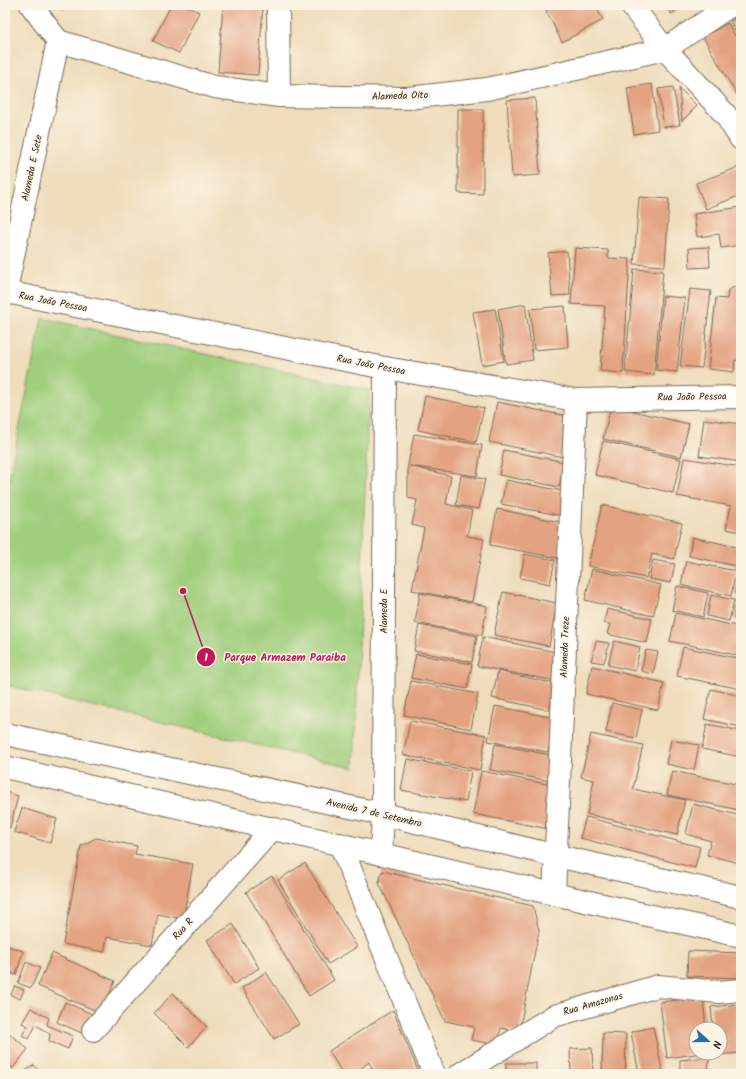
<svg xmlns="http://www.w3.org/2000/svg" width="746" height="1079" font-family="Kalam,sans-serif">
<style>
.green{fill:#9fce7c;stroke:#6d7c4d}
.building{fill:#e3a281}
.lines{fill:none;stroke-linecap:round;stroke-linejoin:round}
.minor-casing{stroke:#7a6855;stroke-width:24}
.minor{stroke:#fff;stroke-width:22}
.labels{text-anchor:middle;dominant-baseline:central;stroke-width:3;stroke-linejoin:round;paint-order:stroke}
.street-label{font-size:10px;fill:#3b2a1e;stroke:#fcf5e5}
.leader{fill:none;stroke:#c2185b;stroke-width:1.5}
.callout-dot{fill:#c2185b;stroke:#fcf5e5;stroke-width:1.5}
.mark-label{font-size:12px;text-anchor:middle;font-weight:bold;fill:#fff}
.callout-label{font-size:11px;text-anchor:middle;font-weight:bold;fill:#c2185b;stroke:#fcf5e5;stroke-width:3;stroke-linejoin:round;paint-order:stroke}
</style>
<rect width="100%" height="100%" fill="#fcf5e5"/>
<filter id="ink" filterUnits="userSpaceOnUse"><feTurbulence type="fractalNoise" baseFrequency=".025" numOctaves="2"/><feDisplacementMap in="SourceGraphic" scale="8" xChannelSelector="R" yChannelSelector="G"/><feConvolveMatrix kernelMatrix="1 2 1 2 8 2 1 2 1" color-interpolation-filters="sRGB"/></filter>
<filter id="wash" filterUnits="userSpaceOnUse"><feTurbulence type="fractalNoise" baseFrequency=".012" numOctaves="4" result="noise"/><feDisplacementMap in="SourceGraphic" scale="16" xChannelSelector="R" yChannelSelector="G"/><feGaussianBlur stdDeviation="0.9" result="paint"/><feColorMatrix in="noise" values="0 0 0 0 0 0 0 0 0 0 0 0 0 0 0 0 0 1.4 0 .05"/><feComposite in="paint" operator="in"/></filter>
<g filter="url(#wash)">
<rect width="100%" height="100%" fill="#eedcba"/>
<polygon class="green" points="42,318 369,390 354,768 5,685 5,498"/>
<g id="blocks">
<g class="building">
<polygon points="59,5 68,5 63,10"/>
<polygon points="171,5 185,5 199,12 179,53 153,41"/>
<polygon points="223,5 263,5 258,75 218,72"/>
<polygon points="556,5 595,5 603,20 562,42 546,11"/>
<polygon points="665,5 684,5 671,14"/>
<polygon points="741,15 741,41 730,21"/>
<polygon points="728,23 741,46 741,102 703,37"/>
<polygon points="652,84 658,130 634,134 627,88"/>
<polygon points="673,87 680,125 664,127 658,89"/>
<polygon points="679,88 697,106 682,121"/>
<polygon points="535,98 540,175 512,177 507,100"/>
<polygon points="458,109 483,109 483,194 458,193"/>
<polygon points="739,167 741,172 741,195 706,209 696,183"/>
<polygon points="639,197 669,199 665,266 634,264"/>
<polygon points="741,207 741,245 721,248 719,234 697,237 694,214"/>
<polygon points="709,247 710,267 690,268 689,248"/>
<polygon points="575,248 608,250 608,258 630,259 623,373 600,371 605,306 571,304"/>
<polygon points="567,251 570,295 552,296 548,253"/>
<polygon points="634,269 663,271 654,375 625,372"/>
<polygon points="737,286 741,286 741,361 735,360 734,372 708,369 716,298 727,299 728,290"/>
<polygon points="690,289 711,291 702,368 680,366"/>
<polygon points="663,296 685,298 677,372 656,370"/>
<polygon points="525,304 533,360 506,364 498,309"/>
<polygon points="565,306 568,347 534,350 530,309"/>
<polygon points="495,309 504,361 482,365 473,312"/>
<polygon points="425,396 484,408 476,442 418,430"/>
<polygon points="497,402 572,417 563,457 489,442"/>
<polygon points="611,406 689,424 681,457 603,439"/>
<polygon points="704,419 741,424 741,462 699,456"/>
<polygon points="414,434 482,445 477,476 410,466 451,476 446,504 472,510 467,536 484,539 472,602 412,590 424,528 412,525 417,500 408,498 408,465"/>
<polygon points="603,441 681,459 673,493 595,475"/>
<polygon points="504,450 564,462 559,487 499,475"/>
<polygon points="684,458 741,467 741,532 726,529 731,506 677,496"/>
<polygon points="461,475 485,479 479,509 456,505"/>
<polygon points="506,480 568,492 563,516 501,504"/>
<polygon points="602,505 682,523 674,559 652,554 646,578 588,566"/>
<polygon points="497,509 565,523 558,558 490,545"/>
<polygon points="692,537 741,548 741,567 689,556"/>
<polygon points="525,554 555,560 550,584 520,578"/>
<polygon points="653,560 675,564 671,583 649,579"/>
<polygon points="686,561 736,571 731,596 681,585"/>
<polygon points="592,569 661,585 653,616 585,600"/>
<polygon points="739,574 741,575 741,595 735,594"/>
<polygon points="677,586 708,593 703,617 672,610"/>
<polygon points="503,592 557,603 549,646 494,635"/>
<polygon points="420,593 487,606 482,635 415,623"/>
<polygon points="711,595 734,600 729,621 707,616"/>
<polygon points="738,600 741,601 741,620 734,619"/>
<polygon points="607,609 652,619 647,643 607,634 610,624 604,623"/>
<polygon points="676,613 741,627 741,656 670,641"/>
<polygon points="419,625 477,636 472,662 414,651"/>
<polygon points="483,637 560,653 555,681 477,666"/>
<polygon points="596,641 609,643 604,663 591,661"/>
<polygon points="614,641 640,647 635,671 608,665"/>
<polygon points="683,647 741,659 741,689 677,676"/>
<polygon points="646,650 658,652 653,674 641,671"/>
<polygon points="416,654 472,664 467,689 411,678"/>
<polygon points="592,666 664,683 658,710 586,694"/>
<polygon points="498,671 555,684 549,710 492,698"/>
<polygon points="411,681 478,694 471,729 404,715"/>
<polygon points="711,689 741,696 741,727 704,719"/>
<polygon points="612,703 642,710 636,738 606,732"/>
<polygon points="495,706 555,718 548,752 488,741"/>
<polygon points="410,721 486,735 480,770 403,755"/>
<polygon points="707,724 741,731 741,757 702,749"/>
<polygon points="591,734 643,745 633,789 685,800 677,835 587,814 594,780 581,777"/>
<polygon points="671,740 699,745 694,770 666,764"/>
<polygon points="495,744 556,756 551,781 490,770"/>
<polygon points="407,759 471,771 466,802 401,790"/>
<polygon points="481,771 557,786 549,829 473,814"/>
<polygon points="672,771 741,785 739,810 667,795"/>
<polygon points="5,792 18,796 10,828 5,827"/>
<polygon points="693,804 741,816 741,854 739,863 707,855 711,841 686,834"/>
<polygon points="22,808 57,819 50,843 14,832"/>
<polygon points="586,817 700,847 695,868 580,838"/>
<polygon points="96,838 137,846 135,854 193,864 183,919 158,914 152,945 107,937 104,952 63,944 81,846"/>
<polygon points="305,863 357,947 328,964 278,880"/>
<polygon points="382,871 533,906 539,931 519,1032 501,1028 497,1045 471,1040 474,1027 445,1021 379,883"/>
<polygon points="272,876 334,980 309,996 246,892"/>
<polygon points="233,924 259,968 234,984 207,940"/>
<polygon points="5,945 23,951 16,975 5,971"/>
<polygon points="688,951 741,953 741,978 687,976"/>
<polygon points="52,953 115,981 101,1013 38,986"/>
<polygon points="26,962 40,968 31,988 18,983"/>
<polygon points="266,972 299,1024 274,1039 242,988"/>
<polygon points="15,986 24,990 20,999 11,995"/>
<polygon points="173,993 207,1027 188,1047 154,1013"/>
<polygon points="703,997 706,1029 696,1029 696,1054 667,1058 660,1002"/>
<polygon points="65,1002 92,1014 84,1034 57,1022"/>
<polygon points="741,1004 741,1053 716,1055 716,1053 720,1053 720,1029 713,1029 711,1007"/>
<polygon points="31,1008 49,1018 47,1025 73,1036 68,1049 49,1041 50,1034 36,1025 29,1039 22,1035 28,1026 22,1023"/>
<polygon points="393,1010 419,1073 375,1074 369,1062 354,1074 343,1074 329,1051"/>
<polygon points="653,1027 663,1074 639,1074 631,1032"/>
<polygon points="603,1033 626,1034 625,1074 602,1074"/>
<polygon points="10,1034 28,1049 13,1068 5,1062 5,1041"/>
<polygon points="592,1048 593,1074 571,1074 570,1049"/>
<polygon points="709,1057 708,1074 680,1074 680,1060"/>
<rect x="506" y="1063" width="30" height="11"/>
<polygon points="34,1065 41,1074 21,1074"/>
<polygon points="542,1072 568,1073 568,1074 542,1074"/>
</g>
</g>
</g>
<g filter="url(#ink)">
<use href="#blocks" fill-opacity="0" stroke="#7a6855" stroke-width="1"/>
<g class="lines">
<defs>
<g id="minor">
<polyline points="31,5 58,41"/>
<polyline points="278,5 279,96"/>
<polyline points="631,5 665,49 725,114 741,139"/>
<polyline points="58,41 215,87 279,96 408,98 487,89 665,49 731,5"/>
<polyline points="6,292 385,368 576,400 741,397"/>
<polyline points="5,295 58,41"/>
<polyline points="5,734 383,814 557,856 741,897"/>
<polyline points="5,767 554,894 741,936"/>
<polyline points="340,844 434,1074"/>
<polyline points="381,854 383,814 385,368"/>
<polyline points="554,894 576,400"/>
<polyline points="93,1030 273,828"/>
<polyline points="460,1074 554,1016 658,986 718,992 741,990"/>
</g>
</defs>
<use href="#minor" class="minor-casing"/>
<use href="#minor" class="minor"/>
</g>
</g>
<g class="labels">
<g class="street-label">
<text transform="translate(400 96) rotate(-2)">Alameda Oito</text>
<text transform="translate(32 168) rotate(-78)">Alameda E Sete</text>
<text transform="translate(53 302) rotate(11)">Rua João Pessoa</text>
<text transform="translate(371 365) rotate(11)">Rua João Pessoa</text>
<text transform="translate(692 397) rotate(-1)">Rua João Pessoa</text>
<text transform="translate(384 611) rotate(-90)">Alameda E</text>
<text transform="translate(565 647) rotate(-88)">Alameda Treze</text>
<text transform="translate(374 813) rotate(13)">Avenida 7 de Setembro</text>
<text transform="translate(183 929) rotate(-48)">Rua R</text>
<text transform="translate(593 1004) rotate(-16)">Rua Amazonas</text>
</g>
</g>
<path class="leader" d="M183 591L206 657"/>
<g class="callout-dot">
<circle cx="183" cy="591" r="4"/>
<circle cx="206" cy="657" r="10"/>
</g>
<g class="mark-label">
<text x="206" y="661">1</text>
</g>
<g class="callout-label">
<text x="285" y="661">Parque Armazem Paraiba</text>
</g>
<rect width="746" height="1079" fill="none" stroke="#fcf5e5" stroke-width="20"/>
<g transform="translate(708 1041) rotate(111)"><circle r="19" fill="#fcf5e5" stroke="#afa495"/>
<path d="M0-3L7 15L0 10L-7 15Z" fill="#1f6fb2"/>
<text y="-6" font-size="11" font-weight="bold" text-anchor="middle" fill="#3b2a1e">N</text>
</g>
</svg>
